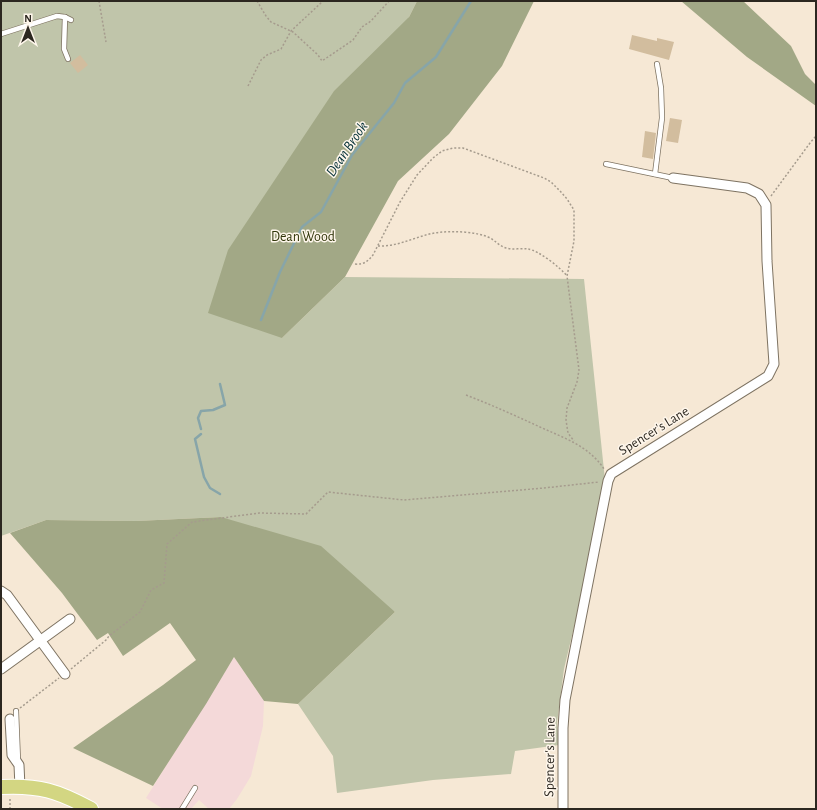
<svg xmlns="http://www.w3.org/2000/svg" width="817" height="810" font-family="'Alegreya Sans',sans-serif">
<style>
.industrial{fill:#f4d9d9}
.green{fill:#c0c5aa}
.forest{fill:#a2a886}
.lines{fill:none;stroke-linecap:round;stroke-linejoin:round}
.stream{stroke:#87a5a9;stroke-width:2.5}
.building{fill:#d2bd9e}
.service-casing{stroke:#7e7362;stroke-width:6}
.minor-casing{stroke:#7e7362;stroke-width:11}
.primary-casing{stroke:#fff;stroke-width:16}
.path{stroke:#a59b8d;stroke-width:1.5;stroke-dasharray:2 2;stroke-linecap:butt}
.service{stroke:#fff;stroke-width:4.5}
.minor{stroke:#fff;stroke-width:9}
.primary{stroke:#d3d682;stroke-width:14}
.labels{text-anchor:middle;dominant-baseline:central;stroke-width:3;stroke-linejoin:round;paint-order:stroke}
.park-label{font-size:14px;fill:#31360b;stroke:#fef6eb}
.street-label{font-size:14px;fill:#2c2720;stroke:#fef6eb}
.water-label{font-size:15px;font-style:italic;fill:#033037;stroke:#fef6eb}
</style>
<rect width="100%" height="100%" fill="#f6e8d5"/>
<polygon class="industrial" points="234,657 264,701 263,726 251,776 237,799 229,809 209,809 199,800 191,809 163,809 146,798"/>
<polygon class="green" points="1,1 417,1 409,17 282,338 345,277 584,279 605,480 580,602 564,669 557,723 559,745 515,751 511,774 433,780 337,793 333,756 298,704 395,612 221,517 136,521 46,520 1,536"/>
<g class="forest">
<polygon points="417,1 534,1 502,66 449,134 398,181 345,277 282,338 208,313 228,250 334,91 409,17"/>
<polygon points="681,1 743,1 791,46 805,74 816,85 816,106 747,57"/>
<polygon points="221,517 321,546 395,612 298,704 264,701 234,657 206,704 153,786 73,748 163,685 196,660 170,623 123,656 108,633 97,640 62,593 10,533 46,520 136,521"/>
</g>
<g class="lines">
<g class="stream">
<polyline points="261,320 280,272 302,227 321,212 352,155 394,103 405,83 436,57 471,1"/>
<polyline points="201,429 198,418 201,411 213,410 225,405 220,384"/>
<polyline points="201,434 195,439 204,477 210,488 220,494"/>
</g>
</g>
<g class="building">
<polygon points="632,35 657,41 657,38 674,42 669,60 629,49"/>
<polygon points="80,55 88,65 78,73 70,63"/>
<polygon points="670,118 682,120 678,143 666,141"/>
<polygon points="645,131 656,133 653,159 642,157"/>
</g>
<g class="lines">
<defs>
<g id="service">
<polyline points="65,17 64,49 68,59"/>
<polyline points="1,34 57,16 65,17 71,20"/>
<polyline points="606,164 673,178"/>
<polyline points="655,174 662,118 661,88 657,64"/>
<polyline points="16,711 18,761"/>
<polyline points="182,809 195,788"/>
</g>
<g id="minor">
<polyline points="1,591 7,595 65,674"/>
<polyline points="1,669 70,619"/>
<polyline points="10,719 12,755 19,765 20,787"/>
<polyline points="563,809 563,728 565,700 608,481 611,474 768,376 774,364 767,261 766,205 759,194 747,188 673,178"/>
</g>
<path id="primary" d="M1 787C39 785 58 791 91 809"/>
</defs>
<use href="#service" class="service-casing"/>
<use href="#minor" class="minor-casing"/>
<use href="#primary" class="primary-casing"/>
<g class="path">
<polyline points="99,1 106,42"/>
<polyline points="257,1 266,16 271,22 293,32 318,55 322,61 353,40 362,27 371,21 389,1"/>
<polyline points="248,86 261,60 267,55 281,49 291,31 323,1"/>
<polyline points="771,196 810,143 816,136"/>
<path d="M378 246C401 247 421 233 443 232 455 231 477 232 488 237 495 240 499 246 506 248 513 250 521 248 528 249 538 250 561 268 567 276"/>
<path d="M355 264C364 265 368 261 373 255L400 202 417 175 433 158 442 151 453 148H463L544 178 551 182 560 191 567 199 574 210V241L567 276 579 370 577 382 567 408 566 420 568 433 574 441"/>
<path d="M466 395C492 405 516 416 540 427 564 438 589 446 604 469"/>
<polyline points="71,669 106,640 109,636 140,612 151,590 164,583 167,544 192,522 259,513 306,514 328,492 404,500 544,488 599,482"/>
<polyline points="20,708 59,678"/>
<polyline points="10,799 10,809"/>
</g>
<use href="#service" class="service"/>
<use href="#minor" class="minor"/>
<use href="#primary" class="primary"/>
</g>
<g class="labels">
<g class="park-label">
<text x="303" y="237">Dean Wood</text>
</g>
<g class="street-label">
<text transform="translate(654 431) rotate(-32)">Spencer's Lane</text>
<text transform="translate(550 757) rotate(-89)">Spencer's Lane</text>
</g>
<g class="water-label">
<text transform="translate(347 149) rotate(-56)">Dean Brook</text>
</g>
</g>
<rect width="817" height="810" fill="none" stroke="#2c2720" stroke-width="4"/>
<g transform="translate(28 28)" stroke="#fef6eb" stroke-width="3" paint-order="stroke">
<path d="M0-3L7 15L0 10L-7 15Z" fill="#2c2720"/>
<text y="-6" font-size="11" font-weight="bold" text-anchor="middle" fill="#2c2720">N</text>
</g>
</svg>
